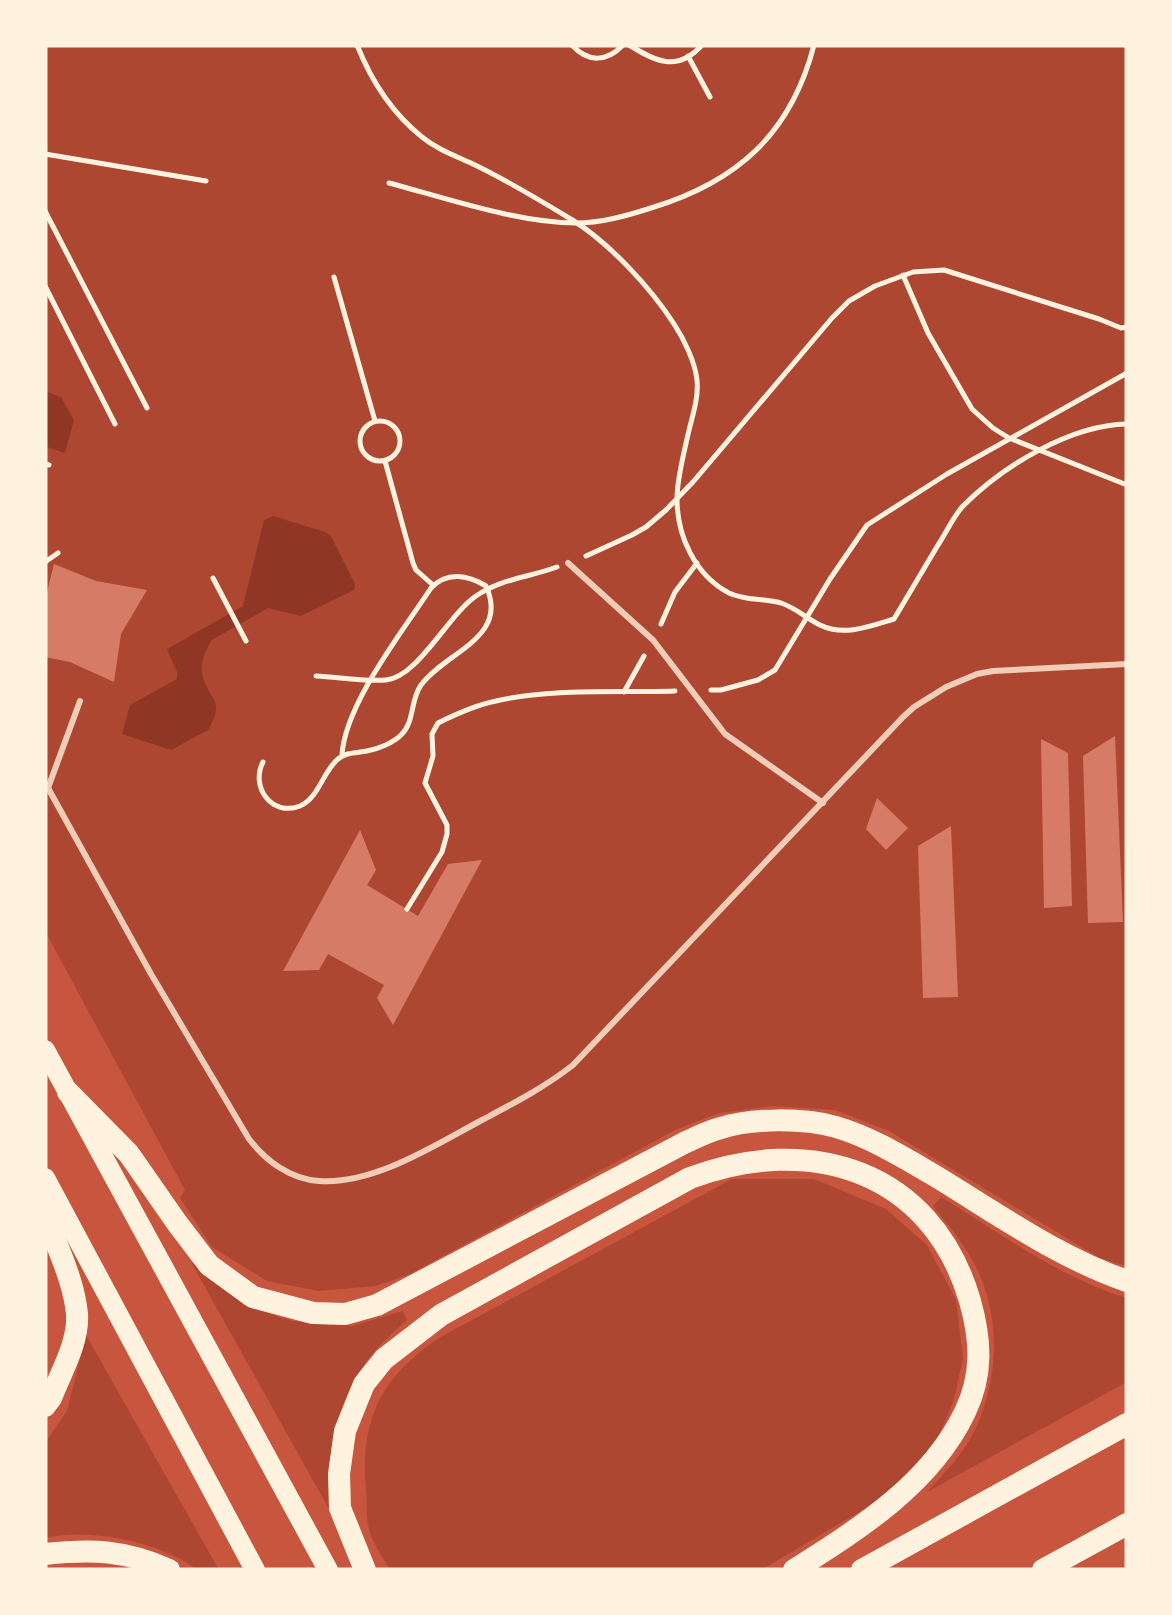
<svg xmlns="http://www.w3.org/2000/svg" width="1172" height="1615" font-family="Lora,serif">
<style>
.green{fill:#ae4732}
.water{fill:#8f3625}
.building{fill:#d67c66}
.lines{fill:none;stroke-linecap:round;stroke-linejoin:round}
.path{stroke:#fff3e0;stroke-width:5}
.service{stroke:#f1ccb7;stroke-width:6}
.primary{stroke:#fff3e0;stroke-width:20}
.motorway{stroke:#fff3e0;stroke-width:22}
</style>
<rect width="100%" height="100%" fill="#c8553d"/>
<g class="green">
<polygon points="45,45 1127,45 1127,1266 1100,1258 889,1131 835,1110 773,1106 719,1113 675,1130 410,1274 376,1286 318,1291 267,1281 212,1247 180,1198 185,1190 45,931"/>
<path d="M732 1179H814L886 1209 927 1245 956 1300 963 1359 953 1403 933 1448 888 1495 761 1570H390C383 1557 372 1543 369 1529 366 1516 367 1502 366 1490 360 1420 380 1379 437 1339Z"/>
<path d="M941 1197C1000 1233 1060 1278 1127 1298V1382L927 1492C944 1474 964 1453 975 1430 997 1383 1001 1327 981 1278 970 1251 951 1228 933 1206Z"/>
<path d="M191 1262 244 1305 292 1321 352 1326 403 1311 407 1320C396 1330 383 1341 373 1353 336 1397 327 1453 329 1509Z"/>
<path d="M86 1335 219 1570H197C163 1542 88 1527 45 1538V1443L67 1411Z"/>
</g>
<g class="water">
<polygon points="45,391 61,397 74,420 65,453 47,447 45,452"/>
<path d="M273 516 325 532 331 536 355 584 354 590 301 616 268 608 212 640C206 649 200 663 202 673 207 700 227 698 208 730L171 750 122 734 130 705 177 679V672L167 649 243 606 264 520Z"/>
</g>
<g class="building">
<polygon points="54,564 96,581 147,590 121,634 114,682 70,662 45,657 45,600"/>
<polygon points="1115,736 1123,922 1088,923 1083,756"/>
<polygon points="1041,739 1068,753 1072,906 1044,908"/>
<polygon points="877,798 908,828 886,850 866,829"/>
<polygon points="951,826 958,997 923,998 918,846"/>
<polygon points="360,830 376,870 367,885 418,916 448,864 482,860 393,1025 377,998 384,985 328,954 319,970 283,971"/>
</g>
<g class="lines">
<g class="path">
<path d="M357 45C371 80 392 113 422 137 438 150 456 156 475 165 508 181 543 202 574 221 610 244 651 288 674 324 684 339 695 362 697 380 699 400 691 419 687 439 683 457 677 480 677 499 677 536 695 575 729 593 745 601 764 598 781 603 796 608 806 618 820 625 844 637 871 626 894 619 909 594 923 570 938 545 946 533 953 517 963 506 1003 466 1070 425 1127 424"/>
<path d="M572 45C588 63 607 62 623 45"/>
<path d="M629 45C655 61 677 73 702 45"/>
<polyline points="688,56 710,97"/>
<polyline points="45,154 206,181"/>
<path d="M389 183C446 198 518 223 576 223 601 223 626 216 651 208 737 182 791 134 814 45"/>
<polyline points="45,211 147,408"/>
<polyline points="903,275 928,333 972,409 993,428 1009,438 1127,485"/>
<polyline points="334,277 375,421"/>
<polyline points="45,286 115,424"/>
<circle cx="380" cy="441" r="20"/>
<polyline points="385,461 413,563 416,570 433,585"/>
<polyline points="45,464 49,465"/>
<polyline points="586,556 632,535 646,527 666,510 693,482 832,318 849,301 875,286 913,272 944,270 1099,319 1121,328 1127,327"/>
<polyline points="45,562 58,553"/>
<polyline points="213,578 246,641"/>
<polyline points="661,624 675,592 697,563"/>
<path d="M316 676C338 677 364 682 386 680 418 677 448 615 476 596 500 579 530 577 557 567"/>
<polyline points="711,690 721,690 758,680 775,670 830,579 867,525 947,474 1127,373"/>
<polyline points="624,692 644,656"/>
<path d="M263 762C250 787 272 817 300 806 319 798 323 771 338 759 346 752 357 753 367 751 378 749 393 743 401 735 415 722 410 700 421 685 445 652 510 638 486 586 468 575 447 571 431 588 403 631 345 704 342 755"/>
<path d="M407 909 442 852 447 834V825L425 783 433 756 432 734 438 723C456 714 476 705 496 701 554 688 616 693 675 691"/>
</g>
<g class="service">
<polyline points="568,563 653,640 725,734 823,803"/>
<path d="M45 786 48 788 151 974 249 1139C266 1161 290 1179 319 1181 374 1185 435 1145 482 1120 514 1103 545 1087 573 1065L903 717 914 707 946 687 977 674 993 671 1127 664"/>
<polyline points="48,788 80,701"/>
</g>
<g class="primary">
<polyline points="45,1050 328,1570"/>
<polyline points="45,1178 255,1570"/>
</g>
<g class="motorway">
<path d="M68 1092 129 1154 177 1223 209 1265 253 1297 313 1313 345 1314 377 1305 686 1142C697 1137 709 1131 721 1128 753 1118 804 1118 836 1127 870 1137 901 1156 932 1174 995 1212 1057 1257 1127 1281"/>
<path d="M45 1214C56 1245 74 1280 77 1314 79 1342 61 1372 51 1398L45 1406"/>
<path d="M45 1554C92 1549 126 1550 169 1570"/>
<path d="M365 1570 340 1508 339 1474 345 1431 364 1384 384 1359 441 1315 690 1178C810 1133 932 1170 970 1301 981 1340 983 1375 965 1412 931 1484 859 1529 794 1570"/>
<polyline points="862,1570 1127,1424"/>
<polyline points="1043,1570 1127,1524"/>
</g>
</g>
<rect width="1172" height="1615" fill="none" stroke="#fff3e0" stroke-width="95"/>
</svg>
